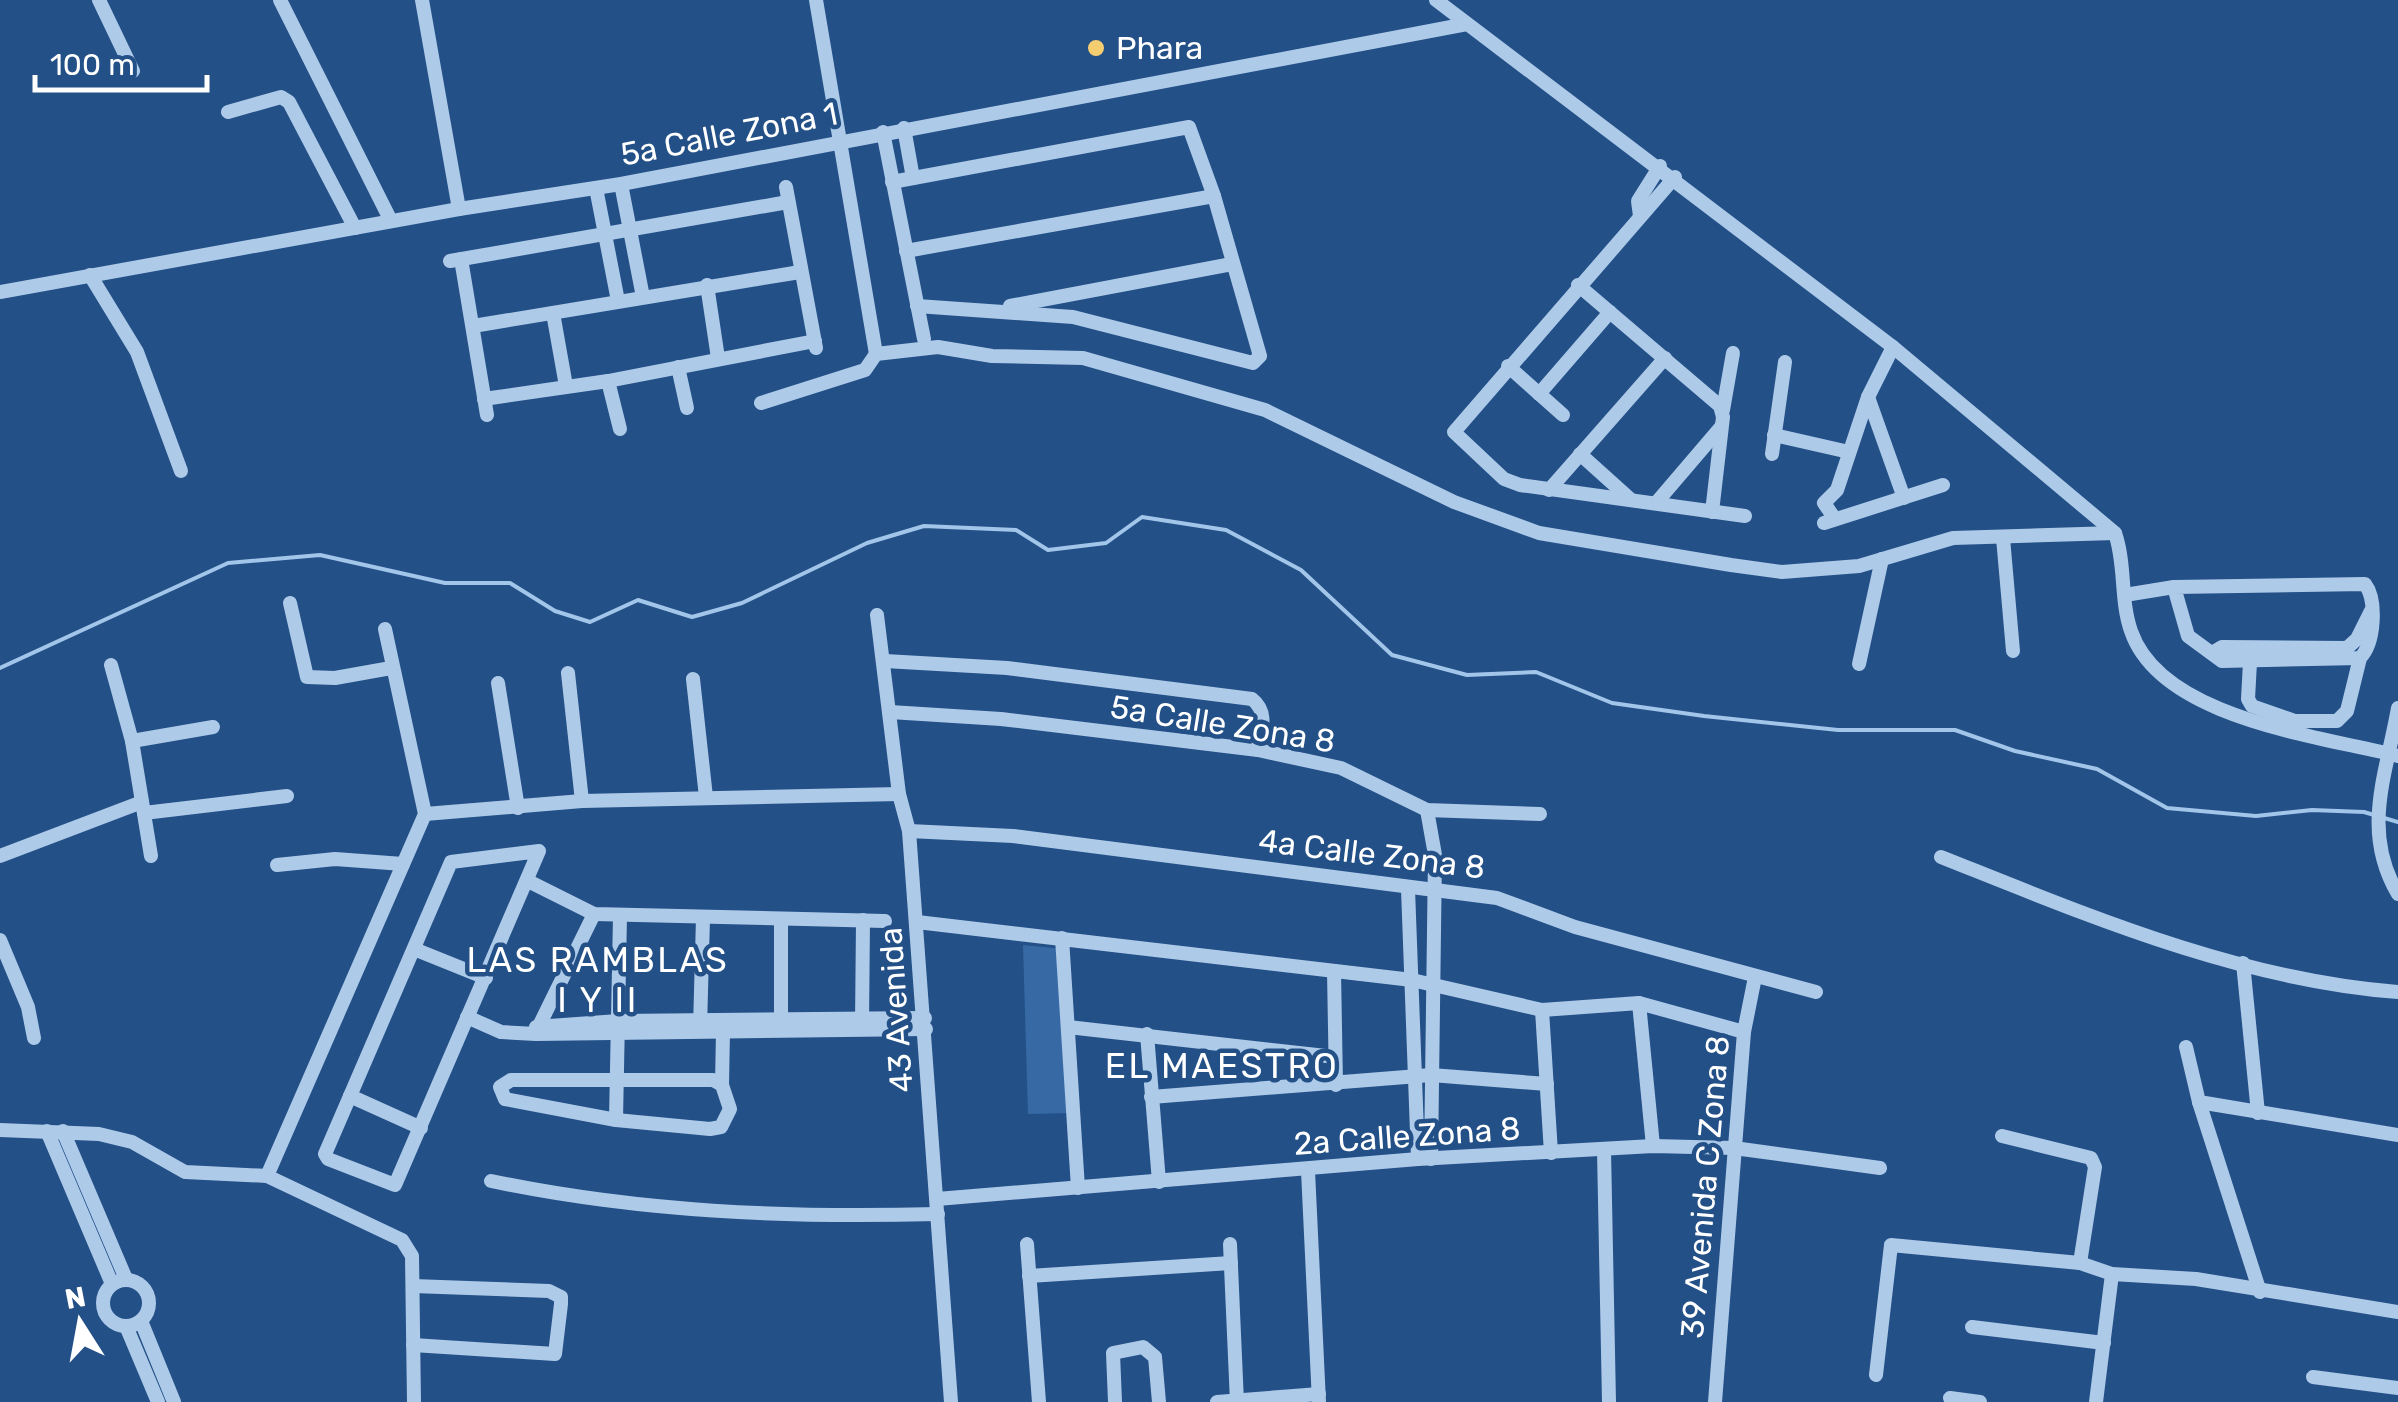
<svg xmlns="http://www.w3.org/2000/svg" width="2398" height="1402" font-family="Rubik,sans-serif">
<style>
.green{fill:#376aa4}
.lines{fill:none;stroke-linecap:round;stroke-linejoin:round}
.stream{stroke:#a2c5ea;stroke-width:4}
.minor{stroke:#aecae9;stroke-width:14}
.poi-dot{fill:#f4cd71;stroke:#235087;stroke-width:4}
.labels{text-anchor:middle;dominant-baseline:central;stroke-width:9;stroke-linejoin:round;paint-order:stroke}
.poi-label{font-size:32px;fill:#fff;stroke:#235087;text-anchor:start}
.street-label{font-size:32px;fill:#fff;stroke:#235087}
.neighbourhood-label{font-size:35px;letter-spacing:2.5px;fill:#fff;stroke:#235087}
</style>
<rect width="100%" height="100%" fill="#235087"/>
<polygon class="green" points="1023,945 1063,949 1073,1113 1028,1114"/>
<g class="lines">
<polyline class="stream" points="0,668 228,563 320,555 445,583 510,583 555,611 590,622 638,600 692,617 742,603 867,543 924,526 1016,530 1048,550 1106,543 1142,517 1226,530 1301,570 1392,655 1467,675 1536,672 1612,703 1704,716 1838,730 1955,730 2015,751 2097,769 2167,808 2256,816 2312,810 2364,812 2398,822"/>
<g class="minor">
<polyline points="99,0 133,71"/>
<polyline points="280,0 391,221"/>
<polyline points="422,0 459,209"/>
<polyline points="816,0 876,354"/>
<path d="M1436 0 1893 347 2115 533C2126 565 2120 600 2131 631 2161 719 2321 736 2398 756"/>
<polyline points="228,112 281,97 289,102 355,228"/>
<polyline points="904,128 913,178"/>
<polyline points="883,132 924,339"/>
<polyline points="1675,177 1454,432 1504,479 1520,485 1745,516"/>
<polyline points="892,182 1189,127 1214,196 1260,356 1253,363 1073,317 917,306"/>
<polyline points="621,184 643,297"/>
<polyline points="786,187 816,348"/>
<polyline points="596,188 618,301"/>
<polyline points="1640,216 1638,201 1660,166"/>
<polyline points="906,251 1214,196"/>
<polyline points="461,259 487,415"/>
<polyline points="450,261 788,202"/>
<polyline points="90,275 137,352 181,471"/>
<polyline points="707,285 718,358"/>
<polyline points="1578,285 1720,406 1723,417 1712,512"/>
<polyline points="0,292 459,209 621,184 1467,24"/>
<polyline points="1010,306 1232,264"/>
<polyline points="553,313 566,386"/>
<polyline points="473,326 800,272"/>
<polyline points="1508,366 1563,415"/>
<polyline points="678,367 687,408"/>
<polyline points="608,381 620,429"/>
<polyline points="1539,394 1610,312"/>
<polyline points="1868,397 1904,498"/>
<polyline points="484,399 608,381 815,341"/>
<polyline points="761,403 865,370 876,354 938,347 992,356 1083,358 1265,410 1454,502 1539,533 1731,565 1782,572 1859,566 1953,538 2115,533"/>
<polyline points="1723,410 1733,353"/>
<polyline points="1774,435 1849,452"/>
<polyline points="1580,454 1630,499"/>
<polyline points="1772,454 1785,362"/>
<polyline points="1549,490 1665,358"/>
<polyline points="1656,503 1721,427"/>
<polyline points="1835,519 1824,503 1837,490 1868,397 1893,347"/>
<polyline points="1824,523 1943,485"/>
<polyline points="2003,538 2013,651"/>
<path d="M2365 584C2377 600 2375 643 2360 658L2222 661 2188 636 2174 587Z"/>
<polyline points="2125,595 2174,587"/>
<polyline points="290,603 307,677 335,678 391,668"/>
<polyline points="877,615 899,794 909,831 951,1402"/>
<polyline points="2212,653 2222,647 2347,648 2357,639 2371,611"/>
<path d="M885 661 1007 668 1252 699C1269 712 1261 732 1258 750"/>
<polyline points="2250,662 2248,699 2252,706 2295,721 2337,721 2347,711 2360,658"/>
<polyline points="1859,664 1882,559"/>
<polyline points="111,665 132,741 151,856"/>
<polyline points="568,673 582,801"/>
<polyline points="693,679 706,797"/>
<polyline points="498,683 518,808"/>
<path d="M2398 708C2386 776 2361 831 2398 894"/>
<polyline points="890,712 1001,719 1258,750 1341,768 1427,810 1540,814"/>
<polyline points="132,741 213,727"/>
<polyline points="1427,810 1435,855 1431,1159"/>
<polyline points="144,813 287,796"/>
<polyline points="425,814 582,801 899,794"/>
<polyline points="909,831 1013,836 1497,898 1575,927 1816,992"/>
<polygon points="539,851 395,1185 328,1159 325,1154 451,862"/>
<polyline points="0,856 142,802"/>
<path d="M1941 857C2087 915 2239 980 2398 992"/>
<polyline points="277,865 335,859 403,864"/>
<polyline points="528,881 594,914 885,921"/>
<polyline points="1408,889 1418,1159"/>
<polyline points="781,920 781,1024"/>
<polyline points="917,922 1412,980 1542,1010 1639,1003 1744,1032"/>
<polyline points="1062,938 1078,1188"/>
<polyline points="0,940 28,1007 34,1038"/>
<polyline points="414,949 486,978"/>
<polyline points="2243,963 2258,1113"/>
<polyline points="1334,971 1336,1085"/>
<polyline points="1639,1003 1653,1146"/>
<polyline points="1542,1010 1551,1153"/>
<polyline points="467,1017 501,1032 536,1034 926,1029"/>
<polyline points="862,1025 863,920"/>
<polyline points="539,1026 594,914"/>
<polyline points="536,1027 618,1021 925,1018"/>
<polyline points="1068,1027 1335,1057"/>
<polyline points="700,1028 703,918"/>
<polyline points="1147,1034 1159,1182"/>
<polyline points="2186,1047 2199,1102 2398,1135"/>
<polygon points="511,1080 713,1080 722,1085 730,1109 721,1127 710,1129 616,1120 505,1099 500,1087"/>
<polyline points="722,1085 723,1031"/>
<polyline points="350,1096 421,1128"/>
<polyline points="1151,1097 1431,1075 1547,1084"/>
<polyline points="2199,1102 2260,1292"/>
<polyline points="616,1120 620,916"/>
<polyline points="0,1130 99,1134 132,1142 185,1172 267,1176 402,1240 412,1256 414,1402"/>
<polyline points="47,1131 112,1284"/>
<polyline points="63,1131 126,1279"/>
<polyline points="2002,1136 2091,1158 2095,1167 2080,1263"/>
<polyline points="1604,1150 1609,1402"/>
<polyline points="1308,1171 1319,1402"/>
<polyline points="267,1176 425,814 385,629"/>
<path d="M491 1181C639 1212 786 1218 938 1214"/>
<polyline points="937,1199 1418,1159 1653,1146 1734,1148 1880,1168"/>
<polyline points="1027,1244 1039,1402"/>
<polyline points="1230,1244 1237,1402"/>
<polyline points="1029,1276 1231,1263"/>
<circle cx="126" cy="1303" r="23"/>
<polyline points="413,1286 549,1291 561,1297 561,1304 555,1354 413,1345"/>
<polyline points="141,1321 174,1402"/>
<polyline points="126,1326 158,1402"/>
<polyline points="1972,1327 2104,1343"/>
<polyline points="1876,1375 1891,1245 2080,1263 2112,1274 2196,1279 2398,1312"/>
<polyline points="2313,1377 2398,1388"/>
<polyline points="1950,1398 1980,1402"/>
<polyline points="1115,1402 1113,1353 1143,1347 1155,1357 1159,1402"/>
<polyline points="1217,1402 1319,1394"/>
<polyline points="1715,1402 1744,1032 1755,977"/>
<polyline points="2096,1402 2112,1274"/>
</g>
</g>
<circle class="poi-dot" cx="1096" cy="48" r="10"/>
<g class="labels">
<g class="poi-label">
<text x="1116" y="48">Phara</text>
</g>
<g class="street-label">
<text transform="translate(729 134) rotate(-11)">5a Calle Zona 1</text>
<text transform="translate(1223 724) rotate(9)">5a Calle Zona 8</text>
<text transform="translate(1372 854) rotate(7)">4a Calle Zona 8</text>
<text transform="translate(896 1010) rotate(-94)">43 Avenida</text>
<text transform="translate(1407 1136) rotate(-4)">2a Calle Zona 8</text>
<text transform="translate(1705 1187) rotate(-85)">39 Avenida C Zona 8</text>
</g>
<g class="neighbourhood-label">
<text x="598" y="960">LAS RAMBLAS<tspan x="598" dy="40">I Y II</tspan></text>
<text x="1222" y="1066">EL MAESTRO</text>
</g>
</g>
<g transform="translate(80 1322) rotate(349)" stroke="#235087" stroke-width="8" paint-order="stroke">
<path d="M0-8L18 38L0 25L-18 38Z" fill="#ffffff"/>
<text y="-15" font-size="28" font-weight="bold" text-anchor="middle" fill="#ffffff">N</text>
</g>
<path d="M35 75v15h172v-15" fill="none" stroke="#ffffff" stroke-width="5"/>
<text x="50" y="75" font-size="30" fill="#ffffff" stroke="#235087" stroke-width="8" paint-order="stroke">100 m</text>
</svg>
